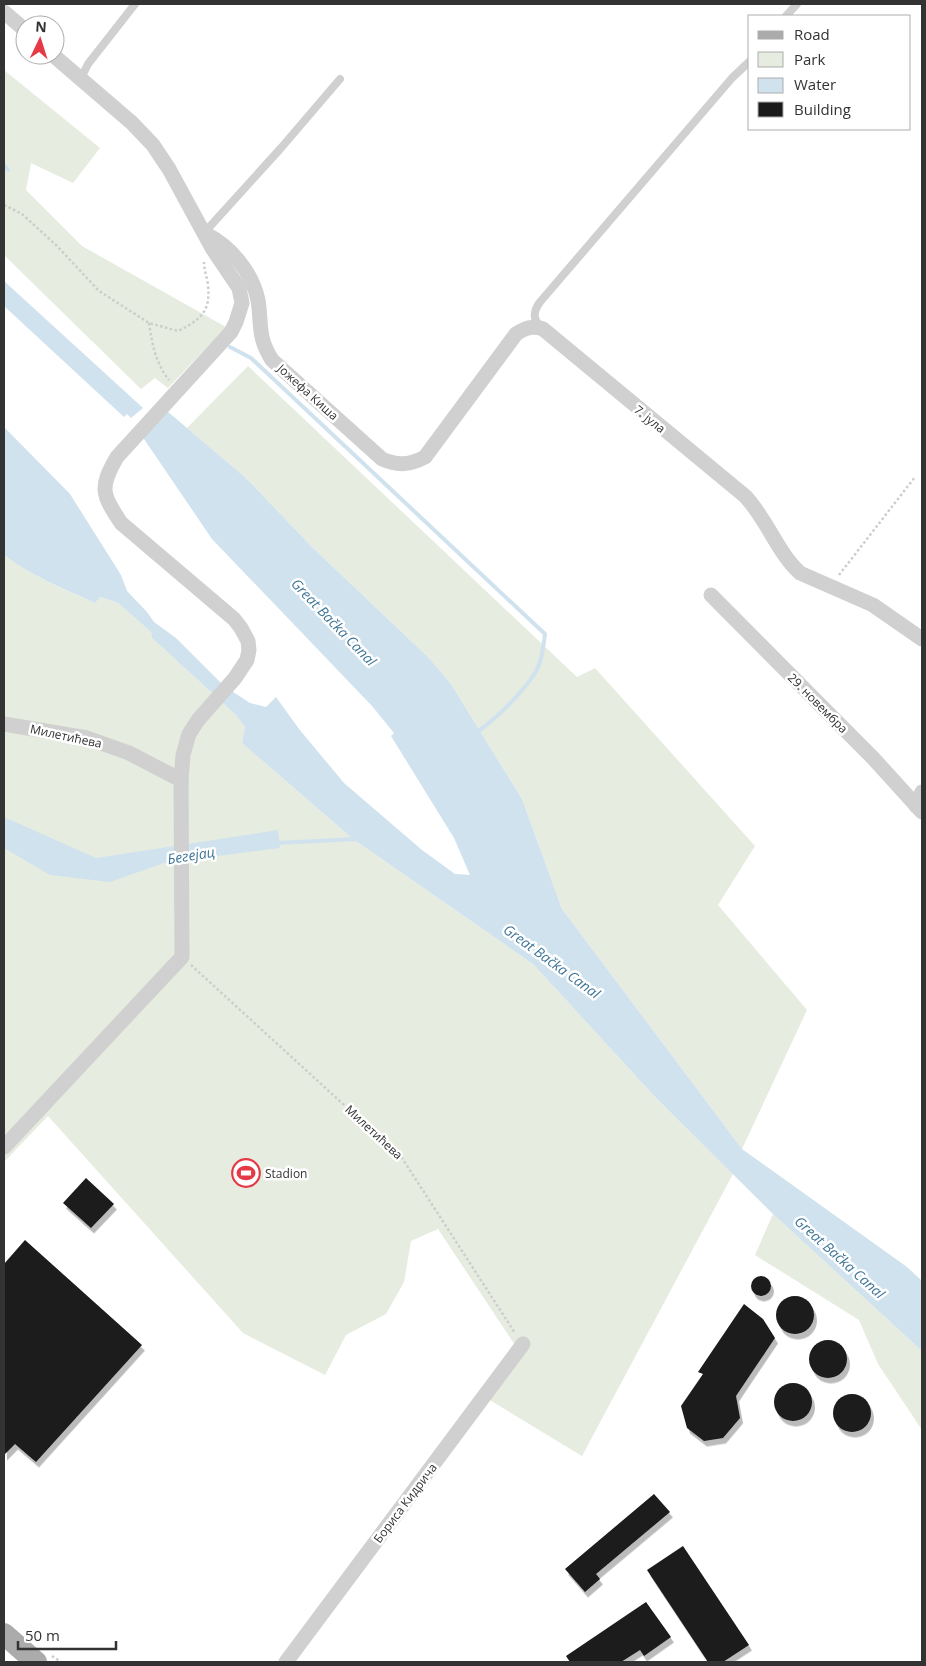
<svg xmlns="http://www.w3.org/2000/svg" width="926" height="1666" font-family="'Open Sans',sans-serif">
<style>
.green{fill:#e6ecdf}
.water{fill:#cfe2ee}
.lines{fill:none;stroke-linecap:round;stroke-linejoin:round}
.stream{stroke:#cfe2ee;stroke-width:4}
.building{fill:#1a1a1a;filter:url(#shadow)}
.path{stroke:#cdcdcd;stroke-width:2.5;stroke-dasharray:2.5 2.5;stroke-linecap:butt}
.service{stroke:#d0d0d0;stroke-width:8}
.minor{stroke:#d0d0d0;stroke-width:15}
.primary{stroke:#ababab;stroke-width:22}
.labels{text-anchor:middle;dominant-baseline:central;stroke-width:5;stroke-linejoin:round;paint-order:stroke}
.street-label{font-size:12px;fill:#333;stroke:#fff}
.poi-label{font-size:12px;fill:#333;stroke:#fff;text-anchor:start}
.water-label{font-size:14px;font-style:italic;fill:#3f7597;stroke:#fff}
</style>
<defs>
<filter id="shadow"><feDropShadow dx="3" dy="5.5" stdDeviation="0" flood-color="#0004"/></filter>
</defs>
<rect width="100%" height="100%" fill="#fff"/>
<g class="green">
<polygon points="4,70 100,148 73,183 31,163 26,190 82,246 226,327 168,388 155,378 141,389 4,255"/>
<polygon points="248,366 577,677 595,668 755,846 718,905 807,1010 742,1149 562,909 522,799 451,684 428,657 312,547 246,478 187,428"/>
<path d="M4 555C31 576 63 589 95 603L99 597 118 603 151 632 152 638 236 715 245 727 242 743 353 839 533 964 656 1098 733 1174 582 1456 483 1396 517 1348 438 1229 411 1241 404 1282 386 1314 346 1335 325 1375 243 1333 48 1116 4 1162Z"/>
<polygon points="773,1214 922,1351 922,1430 878,1364 859,1320 755,1255"/>
</g>
<g class="water">
<polygon points="4,281 143,408 131,418 127,414 124,417 4,306"/>
<path d="M167 411 246 478 312 547 428 657 451 684 522 799 562 909 742 1149 907 1267 922 1281V1351L773 1214 656 1098 533 964 353 839 242 743 245 727 236 715 152 638 151 632 118 603 100 597 95 603C64 589 31 576 4 555V427L70 494 121 575 127 591 147 612 154 622 176 638 224 686 250 703 266 707 276 697 299 729 344 783 422 850 455 874 470 875 454 838 391 736 394 733 372 706 212 539 144 439 135 428Z"/>
<polygon points="4,817 96,858 278,830 280,848 164,863 110,882 50,875 4,848"/>
</g>
<g class="lines">
<g class="stream">
<polyline points="4,165 8,170"/>
<path d="M230 347 251 358 545 634C543 647 542 662 535 673 524 691 495 720 477 732"/>
<polyline points="276,843 357,839"/>
</g>
</g>
<g class="building">
<polygon points="86,1178 114,1204 91,1228 63,1203"/>
<polygon points="25,1240 142,1345 36,1462 15,1444 4,1455 4,1264"/>
<circle cx="761" cy="1286" r="10"/>
<circle cx="795" cy="1315" r="19"/>
<polygon points="744,1304 763,1319 775,1338 736,1396 740,1418 723,1438 704,1441 687,1428 681,1406 703,1374 698,1372"/>
<circle cx="828" cy="1359" r="19"/>
<circle cx="793" cy="1402" r="19"/>
<circle cx="852" cy="1413" r="19"/>
<polygon points="654,1494 670,1512 596,1574 600,1579 585,1592 565,1569"/>
<polygon points="683,1546 749,1645 723,1662 708,1662 647,1570"/>
<polygon points="646,1602 671,1637 644,1656 640,1650 621,1662 570,1662 566,1656"/>
</g>
<g class="lines">
<g class="path">
<path d="M4 205 22 214 57 246 99 291 149 323 178 331C200 320 211 312 208 285 207 277 204 270 204 262"/>
<path d="M149 323C152 344 156 364 169 380"/>
<polyline points="839,575 915,477"/>
<polyline points="191,965 402,1158 515,1333"/>
<polyline points="52,1656 61,1662"/>
</g>
<g class="service">
<polyline points="786,16 797,4"/>
<polyline points="80,80 88,64 135,4"/>
<polyline points="204,233 281,148 340,79"/>
<path d="M540 326C532 319 534 310 540 302L732 78 750 61"/>
</g>
<g class="minor">
<polyline points="4,12 25,30"/>
<path d="M206 234C231 247 252 272 258 300 262 326 257 336 272 360L382 459C398 466 410 465 425 457L516 334C525 328 533 325 543 329L745 496C767 519 777 552 800 573L873 605 922 639"/>
<polyline points="711,595 873,758 922,812"/>
<polyline points="4,724 87,738 129,753 181,780"/>
<polyline points="916,806 922,792"/>
<path d="M4 1147 182 957 181 780 183 755 189 734 198 720 235 678 247 660 249 650 248 641 241 628 234 619 121 523C102 494 99 488 117 457L231 332 236 322 242 303 239 288 212 248 169 169 153 145 132 123 53 55"/>
<polyline points="286,1662 523,1344"/>
</g>
<polyline class="primary" points="4,1634 36,1662"/>
</g>
<defs>
<symbol id="stadium-ring" viewBox="-11 -11 22 22"><circle r="9.5" fill="#fff" stroke="#e63946" stroke-width="1.5"/><path d="M0-5a6.5 5 0 1 0 0 10a6.5 5 0 1 0 0-10ZM-3.5-1.8h7v3.6h-7Z" fill="#e63946"/></symbol>
</defs>
<g fill-rule="evenodd">
<use href="#stadium-ring" x="230" y="1157" width="32" height="32"/>
</g>
<g class="labels">
<g class="street-label">
<text transform="translate(308 392) rotate(42)">Јожефа Киша</text>
<text transform="translate(650 419) rotate(39)">7. јула</text>
<text transform="translate(818 703) rotate(45)">29. новембра</text>
<text transform="translate(66 736) rotate(12)">Милетићева</text>
<text transform="translate(374 1132) rotate(43)">Милетићева</text>
<text transform="translate(405 1503) rotate(-53)">Бориса Кидрича</text>
</g>
<g class="poi-label">
<text x="265" y="1173">Stadion</text>
</g>
<g class="water-label">
<text transform="translate(334 622) rotate(46)">Great Bačka Canal</text>
<text transform="translate(191 855) rotate(-9)">Бегејац</text>
<text transform="translate(552 961) rotate(36)">Great Bačka Canal</text>
<text transform="translate(840 1257) rotate(42)">Great Bačka Canal</text>
</g>
</g>
<rect width="926" height="1666" fill="none" stroke="#333333" stroke-width="10"/>
<rect x="748" y="15" width="162" height="115" fill="#ffffff" stroke="#adadad"/>
<rect x="758" y="31" width="25" height="8" fill="#ababab" stroke="#adadad"/>
<text x="794" y="40" font-size="15" fill="#333333">Road</text>
<rect x="758" y="52" width="25" height="15" fill="#e6ecdf" stroke="#adadad"/>
<text x="794" y="65" font-size="15" fill="#333333">Park</text>
<rect x="758" y="78" width="25" height="15" fill="#cfe2ee" stroke="#adadad"/>
<text x="794" y="90" font-size="15" fill="#333333">Water</text>
<rect x="758" y="102" width="25" height="15" fill="#1a1a1a" stroke="#adadad"/>
<text x="794" y="115" font-size="15" fill="#333333">Building</text>
<g transform="translate(40 40) rotate(4)"><circle r="24" fill="#ffffff" stroke="#adadad"/>
<path d="M0-4L9 19L0 12L-9 19Z" fill="#e63946"/>
<text y="-8" font-size="14" font-weight="bold" text-anchor="middle" fill="#333333">N</text>
</g>
<path d="M18 1641v8h98v-8" fill="none" stroke="#333333" stroke-width="2.5"/>
<text x="25" y="1641" font-size="15" fill="#333333" stroke="#ffffff" stroke-width="4" paint-order="stroke">50 m</text>
</svg>
